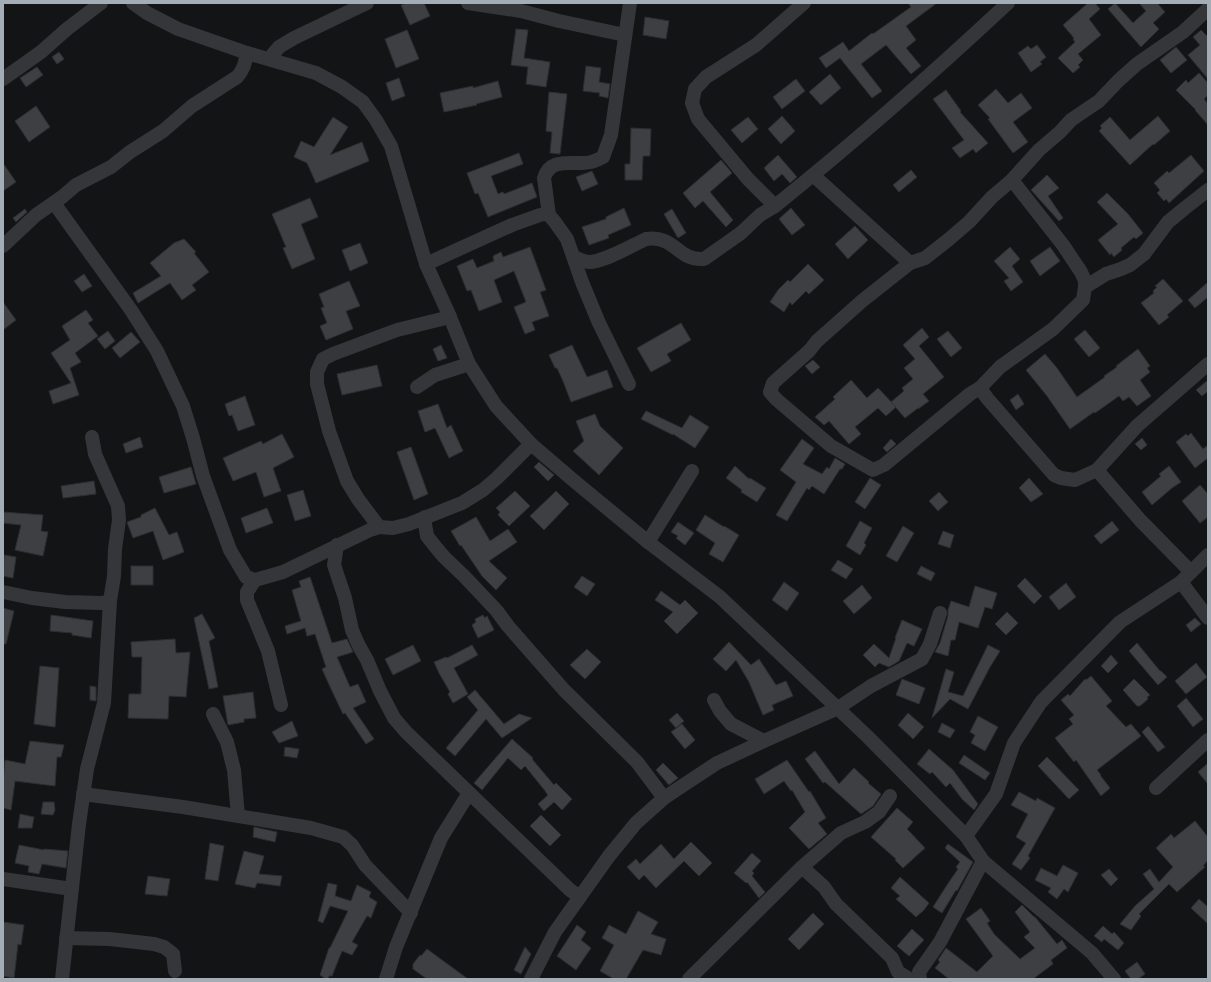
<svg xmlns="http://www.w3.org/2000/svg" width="1211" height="982" font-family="'Asap Condensed',sans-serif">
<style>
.building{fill:#3d3f42;stroke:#2d2e31}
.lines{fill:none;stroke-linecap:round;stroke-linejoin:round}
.minor{stroke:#34363a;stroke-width:14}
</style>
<rect width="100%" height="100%" fill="#131415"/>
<g class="building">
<polygon points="407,3 424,3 430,16 410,25 401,5"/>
<polygon points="908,3 937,3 906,26 916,40 906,48 921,66 911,74 886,45 861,64 882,91 872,98 840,58 826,68 819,58 843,42 849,51 872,33 873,34 911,7"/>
<polygon points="1088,3 1095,3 1100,9 1089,19 1101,35 1078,54 1083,60 1078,65 1080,67 1073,73 1058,58 1075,42 1073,39 1074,38 1063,25"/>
<polygon points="1115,3 1133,23 1146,11 1139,3 1157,3 1165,12 1153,23 1159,29 1141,47 1108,9"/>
<polygon points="645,17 669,21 666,39 643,35"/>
<polygon points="516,29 528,30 524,58 550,62 546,87 526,84 528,67 511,65"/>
<polygon points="407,30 419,59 396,68 385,39"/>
<polygon points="1201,30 1208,37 1208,79 1188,55 1200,45 1193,37"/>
<polygon points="1037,45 1046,57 1040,62 1042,64 1031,72 1018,53 1028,46 1031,49"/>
<polygon points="1176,47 1187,60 1171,73 1160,60"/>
<polygon points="59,52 64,59 57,64 52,57"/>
<polygon points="586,66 601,68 599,82 610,84 608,98 599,96 600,93 583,91"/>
<polygon points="37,67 43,75 26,87 20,78"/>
<polygon points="1199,73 1208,83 1208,95 1204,99 1208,104 1208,125 1195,110 1196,110 1176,90 1186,80 1188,83"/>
<polygon points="830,74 841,88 821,105 809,92"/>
<polygon points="399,78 405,96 392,101 386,83"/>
<polygon points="796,79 805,91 782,109 773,97"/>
<polygon points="498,81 502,97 476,104 477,105 444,112 440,93 473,86 473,88"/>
<polygon points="996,89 1008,103 1021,93 1032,108 1013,122 1028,142 1013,153 988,119 990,118 978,105"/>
<polygon points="946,90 961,111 960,112 988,143 976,153 973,149 960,158 952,148 964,140 933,99"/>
<polygon points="549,92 567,94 560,154 550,153 552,132 546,131"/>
<polygon points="36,106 50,127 29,142 15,121"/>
<polygon points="782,116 795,131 781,144 768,129"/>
<polygon points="1158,116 1170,131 1154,145 1153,144 1130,165 1099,131 1102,128 1100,126 1110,117 1130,140"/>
<polygon points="333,117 348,127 330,155 362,142 369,161 316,183 307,163 294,157 301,141 314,147"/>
<polygon points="748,117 758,129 742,143 731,130"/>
<polygon points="631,128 651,129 650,156 643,156 642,180 625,180 625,164 630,164"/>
<polygon points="519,153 523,164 491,176 498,194 503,192 504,194 532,183 537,197 488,217 478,193 475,194 467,173"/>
<polygon points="778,155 797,177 790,183 782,174 774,181 764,168"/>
<polygon points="1191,155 1204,171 1169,203 1166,199 1164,201 1157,193 1160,190 1154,183 1167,171 1169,173"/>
<polygon points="721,160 732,173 710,192 733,220 726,227 703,201 695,208 683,193"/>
<polygon points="3,163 16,182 3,191"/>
<polygon points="911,170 917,177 899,192 893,185"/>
<polygon points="592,171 598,184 582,191 576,177"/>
<polygon points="1047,175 1059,188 1048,196 1063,218 1059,221 1031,190"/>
<polygon points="1107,193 1128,214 1143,233 1136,239 1134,237 1121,248 1122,250 1114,257 1111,253 1110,255 1098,240 1118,224 1097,202"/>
<polygon points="310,198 318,217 301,224 315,259 292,269 283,248 286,247 272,214"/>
<polygon points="624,208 631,225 608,235 609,238 589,245 582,227 606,219 606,217"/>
<polygon points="791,208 805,225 792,235 779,219"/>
<polygon points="25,209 27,212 16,222 13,218"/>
<polygon points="672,209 686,233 678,238 664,214"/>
<polygon points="855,226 868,240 848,259 835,244"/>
<polygon points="184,239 196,252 194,253 209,272 192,285 196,290 182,300 170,283 138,303 133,293 161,276 150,263 174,243"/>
<polygon points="360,243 368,263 350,271 342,250"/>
<polygon points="530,247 546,290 540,292 549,316 532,322 535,330 525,334 514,307 526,302 514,271 494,280 502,302 479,311 471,290 467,291 457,266 473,259 477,268 494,261 493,256 501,252 503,257"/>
<polygon points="1010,247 1020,259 1012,266 1023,282 1011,291 1004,281 1009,278 994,261"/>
<polygon points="1050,247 1060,261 1040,276 1030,261"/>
<polygon points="808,264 824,280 809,294 806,291 792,305 790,302 784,312 770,302 778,290 788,280 790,282"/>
<polygon points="84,274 92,286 82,292 74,281"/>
<polygon points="1163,279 1183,301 1167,315 1169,317 1159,325 1141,303 1154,293 1153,291 1157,287 1155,286"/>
<polygon points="349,281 360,306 346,311 353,329 326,340 320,326 327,323 321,308 324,307 319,294"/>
<polygon points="1208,282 1208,297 1195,308 1188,300"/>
<polygon points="3,302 16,320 3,330"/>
<polygon points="86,310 93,320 88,323 98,336 75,353 81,362 70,368 79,395 53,404 49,391 71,383 51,353 70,340 62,326"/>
<polygon points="681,323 691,340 667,354 671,361 651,372 637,348"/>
<polygon points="922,328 929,337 919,346 944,377 923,394 929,401 918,409 918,408 905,418 891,402 904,391 902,388 913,379 904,368 915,359 903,345"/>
<polygon points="1085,330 1100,348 1089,357 1074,339"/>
<polygon points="108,331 115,341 105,349 97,339"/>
<polygon points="948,331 962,348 951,357 937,339"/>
<polygon points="131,332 140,342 120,358 112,348"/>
<polygon points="441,345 447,358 438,361 433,349"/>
<polygon points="572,345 587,377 607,370 613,387 571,402 563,381 557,368 555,368 549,355"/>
<polygon points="1138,349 1150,366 1147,368 1150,372 1140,380 1151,396 1137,406 1129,397 1123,401 1119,396 1095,413 1094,412 1070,429 1047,396 1026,370 1045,354 1057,368 1077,397 1105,377 1104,376 1117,367 1116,366"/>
<polygon points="813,360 820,367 812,374 805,366"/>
<polygon points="377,365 382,386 342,395 337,374"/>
<polygon points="851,380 867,398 878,388 896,407 886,416 878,408 855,427 861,434 849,444 829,421 824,425 815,417 835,399 833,397"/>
<polygon points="1208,380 1208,391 1202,396 1196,390"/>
<polygon points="1018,394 1024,404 1016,410 1010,400"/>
<polygon points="245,396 255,425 238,431 232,415 229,416 225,404"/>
<polygon points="438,404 447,428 451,425 463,451 449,458 435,428 425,432 418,411"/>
<polygon points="646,411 682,428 690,415 709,427 695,448 673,434 673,435 641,419"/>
<polygon points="595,414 600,426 623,448 599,475 573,451 584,441 576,421"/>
<polygon points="1191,433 1203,449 1208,445 1208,458 1195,468 1176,442 1186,434 1188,436"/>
<polygon points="282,434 294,457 273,468 281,491 264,497 256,472 233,481 223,458 261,441 263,444"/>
<polygon points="140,437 143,447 126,453 123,444"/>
<polygon points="1142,438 1147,445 1141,450 1135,444"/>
<polygon points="802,439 814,448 803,464 822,474 827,467 829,469 835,458 845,464 842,469 840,469 824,494 812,486 809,490 807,488 787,521 776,515 796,482 780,470"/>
<polygon points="891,439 896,444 887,452 883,448"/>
<polygon points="411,447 428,494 414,500 397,452"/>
<polygon points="539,462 554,475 548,481 534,467"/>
<polygon points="735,466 749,479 750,478 766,488 757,502 741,492 742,490 726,478"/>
<polygon points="1169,466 1181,482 1172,488 1152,505 1142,492 1161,476 1159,474"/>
<polygon points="191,467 196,484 164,493 159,477"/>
<polygon points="870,478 881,485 865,509 855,502"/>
<polygon points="1029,478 1043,494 1031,502 1019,488"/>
<polygon points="94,481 96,494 63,498 61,486"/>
<polygon points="1200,485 1208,494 1208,517 1200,523 1182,501"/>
<polygon points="303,490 311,516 295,521 287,495"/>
<polygon points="515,491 530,506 509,526 498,515 500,512 496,508"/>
<polygon points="556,491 569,504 544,530 530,516"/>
<polygon points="939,492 948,502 938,511 929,501"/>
<polygon points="155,508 169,535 177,532 184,552 163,560 153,531 133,538 127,522 141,517 141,515"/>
<polygon points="267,508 273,523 246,533 241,518"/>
<polygon points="3,512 43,515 41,531 48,532 43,556 15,550 21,525 3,523"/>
<polygon points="705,515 724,527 724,526 739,535 723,562 709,554 715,543 696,530"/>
<polygon points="476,517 490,541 508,529 517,542 489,561 507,578 496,590 482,576 461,545 460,546 451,531"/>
<polygon points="860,521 872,528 864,543 866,545 860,555 846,546"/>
<polygon points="1112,521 1119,530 1101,544 1094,536"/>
<polygon points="678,522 694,533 685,545 676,538 678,536 671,532"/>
<polygon points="903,526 914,533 897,562 886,556"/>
<polygon points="943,531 954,535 950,548 938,544"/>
<polygon points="4,555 16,557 13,578 3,576"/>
<polygon points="838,560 853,569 846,579 831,570"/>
<rect x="131" y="566" width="22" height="19"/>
<polygon points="921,566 935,573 931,581 917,574"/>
<polygon points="582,576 595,584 587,596 574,587"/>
<polygon points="310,577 332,643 347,639 353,652 337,657 350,687 358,684 366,702 353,708 374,739 366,744 345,713 343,714 332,691 322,669 326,667 315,634 307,636 305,628 287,634 285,626 301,621 292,590 301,587 299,581"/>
<polygon points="1025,578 1042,596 1034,604 1017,586"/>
<polygon points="784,582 799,593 787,611 772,600"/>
<polygon points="1066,583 1076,597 1059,610 1049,597"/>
<polygon points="862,585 872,598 854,614 843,601"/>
<polygon points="975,586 997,593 992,609 985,607 978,628 959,622 955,640 951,640 948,656 935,652 940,643 948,616 948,610 951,601 969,607"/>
<polygon points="661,591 680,605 685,600 698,613 677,634 664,621 673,612 655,600"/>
<polygon points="3,608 14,611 6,644 3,644"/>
<polygon points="1007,612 1018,623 1006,635 995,624"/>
<polygon points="202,614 215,638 209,641 218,687 209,689 194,618"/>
<polygon points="51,615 93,621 91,638 72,635 72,633 50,631"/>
<polygon points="483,615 485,618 487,616 494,630 478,638 472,625 476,622 475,619"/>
<polygon points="1195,618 1201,624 1191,632 1186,625"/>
<polygon points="902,620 922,629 914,646 907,643 899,661 889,667 879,663 875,667 863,655 874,644 889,658 896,638 895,638"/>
<polygon points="175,639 176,653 190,652 186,697 169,696 168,719 128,718 129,694 141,694 142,657 132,657 131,642"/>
<polygon points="729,642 751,665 759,659 776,685 786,681 793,696 772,705 774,710 763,715 749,682 736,660 726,671 713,659"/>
<polygon points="1137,643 1160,671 1161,671 1167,677 1158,685 1129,651"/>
<polygon points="413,645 421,661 393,675 385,659"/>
<polygon points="472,645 478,655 454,668 468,694 453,703 448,694 450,692 439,673 434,662 446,657 447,658"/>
<polygon points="988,645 1000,651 990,667 968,709 950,699 932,718 946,669 954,672 948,692 963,696"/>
<polygon points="587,649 601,662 585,679 570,665"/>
<polygon points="1111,655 1118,663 1108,673 1101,666"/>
<polygon points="1196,663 1207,677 1186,694 1175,681"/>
<polygon points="40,666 59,668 55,727 34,724"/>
<polygon points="1091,676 1112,701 1106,706 1126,727 1131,724 1141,736 1097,770 1101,775 1100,775 1110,788 1101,796 1076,760 1074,762 1055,738 1073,724 1069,719 1074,715 1061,700 1068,694 1070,696 1085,679 1086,680"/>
<polygon points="902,679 925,688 919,704 896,695"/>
<polygon points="1134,679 1150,695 1147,697 1148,699 1140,706 1137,706 1123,690"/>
<polygon points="90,686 96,687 96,701 90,700"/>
<polygon points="475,690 504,724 519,714 532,718 502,738 486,719 455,756 446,748 478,710 467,697"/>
<polygon points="253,692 256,718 244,719 244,722 228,725 223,696"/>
<polygon points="1186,698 1203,719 1193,727 1177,706"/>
<polygon points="677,713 684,721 676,728 669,720"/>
<polygon points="908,713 924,727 913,739 898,725"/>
<polygon points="978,716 998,727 985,751 971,743 975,735 970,732"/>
<polygon points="292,721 298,736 279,743 272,732"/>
<polygon points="942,723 955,730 950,738 938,732"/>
<polygon points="682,724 695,740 685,749 671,732"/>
<polygon points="1148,726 1165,747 1158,752 1142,732"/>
<polygon points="512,739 533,758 532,759 554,785 556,783 572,799 562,810 554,802 544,811 538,804 548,795 546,793 546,792 525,766 521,770 508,758 482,790 474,783"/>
<polygon points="30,741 64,745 61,757 57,757 55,786 15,781 11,810 3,808 3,783 5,760 25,764"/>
<polygon points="285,747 299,749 297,758 284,756"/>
<polygon points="929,749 953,770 978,804 974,810 962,799 950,783 946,787 932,772 930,774 917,764"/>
<polygon points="815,751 839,784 854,768 869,782 868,783 881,794 873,806 861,814 825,782 823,783 805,759"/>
<polygon points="964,755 990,773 985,780 959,763"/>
<polygon points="1047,757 1079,790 1069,799 1038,766"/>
<polygon points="787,760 809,792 810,791 826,818 818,823 827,834 809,849 789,828 805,812 792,790 791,791 784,781 764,794 755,779"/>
<polygon points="663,763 678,778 669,785 656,770"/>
<polygon points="1208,763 1208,784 1198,772"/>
<polygon points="1019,792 1036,801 1037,798 1055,808 1028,856 1030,858 1021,870 1012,864 1026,843 1016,837 1028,814 1011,805"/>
<polygon points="43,802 54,802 55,810 53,815 41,814"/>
<polygon points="897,808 913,822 907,829 925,848 903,868 895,860 896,859 871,837"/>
<polygon points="20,814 34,817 32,828 18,828"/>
<polygon points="541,815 561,835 550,846 530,826"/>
<polygon points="1195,821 1208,837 1208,860 1203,866 1205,867 1177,892 1169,884 1139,914 1141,916 1131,930 1120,924 1135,906 1154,889 1143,874 1150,869 1159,882 1173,867 1156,848 1171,834 1174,838"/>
<polygon points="254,827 277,832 275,842 253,837"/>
<polygon points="691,842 712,863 699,876 684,861 656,888 644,875 639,880 627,867 636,859 640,864 661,844 674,859"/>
<polygon points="210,843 224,846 218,881 205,879"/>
<polygon points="948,844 973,862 957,891 956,890 942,913 933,907 947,885 958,869 956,867 960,862 945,848"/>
<polygon points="19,845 44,850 44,849 68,851 66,868 42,864 39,874 28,872 29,866 15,863"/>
<polygon points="244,851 264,856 259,874 282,876 280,886 257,883 255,888 235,884"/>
<polygon points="752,853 761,861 752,871 754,873 752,876 765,892 759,898 747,882 746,883 734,873"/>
<polygon points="1063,865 1078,873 1068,892 1064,889 1057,899 1048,892 1051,888 1035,880 1041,868 1057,876"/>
<polygon points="1109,869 1118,879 1111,886 1101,875"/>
<polygon points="148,876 170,879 167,896 145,894"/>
<polygon points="900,877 929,903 924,910 916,917 896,899 900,896 891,888"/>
<polygon points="328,883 337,885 335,896 351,901 357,885 371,892 369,897 377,902 371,918 367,916 352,942 358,945 352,955 342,951 332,976 329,976 328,979 326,979 320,975 329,948 330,948 348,911 330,906 323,923 318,921"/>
<polygon points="1199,899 1208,907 1208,924 1191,908"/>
<polygon points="1022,905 1034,917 1035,917 1057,944 1062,940 1067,948 1051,960 1053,964 1033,979 949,979 935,968 940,962 938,960 946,948 977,972 993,956 966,919 981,908 990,921 987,923 994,934 1020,959 1035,948 1024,937 1030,932 1015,912"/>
<polygon points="638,911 658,922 651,934 666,939 661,955 643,950 626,979 614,979 600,971 614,945 602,938 609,925 626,934"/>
<polygon points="813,913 824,924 799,950 788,939"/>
<polygon points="3,922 24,925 21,945 18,944 14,978 3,976"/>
<polygon points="577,925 586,932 581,940 591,948 576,970 557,956"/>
<polygon points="1103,926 1112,934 1114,932 1124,943 1118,950 1104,939 1102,942 1094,936"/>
<polygon points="912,929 924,940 909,956 897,946"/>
<polygon points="525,947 531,954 521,974 514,970"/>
<polygon points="427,949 468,979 427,979 413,969 413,964 420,955 421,956"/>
<polygon points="1137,962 1145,974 1138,979 1131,979 1125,971"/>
</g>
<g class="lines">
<g class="minor">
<polyline points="133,3 147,13 178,29 247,53 316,73 342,87 363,102 376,120 391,146 426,264 450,317 469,364 496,406 531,444 573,480 648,542 720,597 868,737 966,836 983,861 1092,953 1114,979"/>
<polyline points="468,3 521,11 559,21 625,35"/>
<path d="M804 3 756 45 706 77 695 89 692 103 698 119 748 179 775 206C856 141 933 73 1008 3"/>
<polyline points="269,59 279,47 294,38 367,3"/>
<polyline points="3,79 41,52 67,29 101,3"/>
<polyline points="813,175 910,263 925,258 948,240 969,222 992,197 1012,180 1039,150 1060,132 1071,120 1099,101 1118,81 1137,64 1183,32 1208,9"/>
<polyline points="54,203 131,310 157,351 183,406 193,438 203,476 230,550 246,577 255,580 283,572 370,530 379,527 393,528 409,524 462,503 483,490 497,478 531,444"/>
<path d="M549 215 544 178C551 156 573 166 591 162 595 161 599 159 603 157L611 135 630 3"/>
<path d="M3 246 36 215 62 197 76 185 111 167 130 152 163 131 192 106 237 77C244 70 245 62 247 53"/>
<path d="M574 257C579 259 584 262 589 262 604 262 631 246 646 239 676 235 677 261 704 259L741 233 760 215 775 206"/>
<polyline points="910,263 862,301 817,341 809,351 773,383 770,392 776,399 831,446 873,470 884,465 970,394 980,388 1000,367 1053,329 1083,300 1085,287 1085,281 1081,272 1063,245 1012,180"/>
<polyline points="426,264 512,225 540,215 545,214 549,215 555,222 567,239 582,282 599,323 629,384"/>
<polyline points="1085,287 1106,274 1121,269 1130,265 1144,254 1168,222 1185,208 1208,190"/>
<polyline points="417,387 435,375 469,364"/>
<polyline points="980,388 987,398 1054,475 1061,478 1075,480 1097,470 1137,426 1208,364"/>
<polyline points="1097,470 1140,520 1191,572"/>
<polyline points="425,517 425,524 427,536 434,545 444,557 464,576 497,611 508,626 564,690 637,762 664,798"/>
<polyline points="379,527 358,499 347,481 329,431 317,384 317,372 323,359 333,354 397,330 450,317"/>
<polyline points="648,542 692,471"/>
<polyline points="337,545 334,565 345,598 352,630 359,646 367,660 380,691 394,718 406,732 570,890 580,897"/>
<polyline points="255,580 247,592 247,600 268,651 281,705"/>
<polyline points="1181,582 1208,618"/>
<polyline points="3,592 32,598 65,602 102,603 110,601"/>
<polyline points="714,700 720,711 731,724 764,741"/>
<polyline points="213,714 227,742 234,770 238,816"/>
<polyline points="1156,788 1208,740"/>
<polyline points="83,794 183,807 311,828 343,837 352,845 365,865 411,913"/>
<polyline points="966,836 996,794 1014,743 1041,702 1120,622 1181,582 1208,555"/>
<polyline points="802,867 824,887 836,904 892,958 898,972 909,979"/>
<polyline points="3,879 72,889"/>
<polyline points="66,938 110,939 154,944 164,947 173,954 175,971"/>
<polyline points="62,979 79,824 87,769 104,703 110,601 114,576 115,549 119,520 118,506 95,454 92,437"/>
<polyline points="386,979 396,947 441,838 469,793"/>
<polyline points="531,979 555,932 609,856 636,823 664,798 717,763 764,741 838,708 871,686 922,659 930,644 940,613"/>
<polyline points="689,979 802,867 841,833 865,822 879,812 890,796"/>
<polyline points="920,979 919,972 940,942 983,861"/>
</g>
</g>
<rect width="1211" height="982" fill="none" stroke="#a4acb6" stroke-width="8"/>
</svg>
